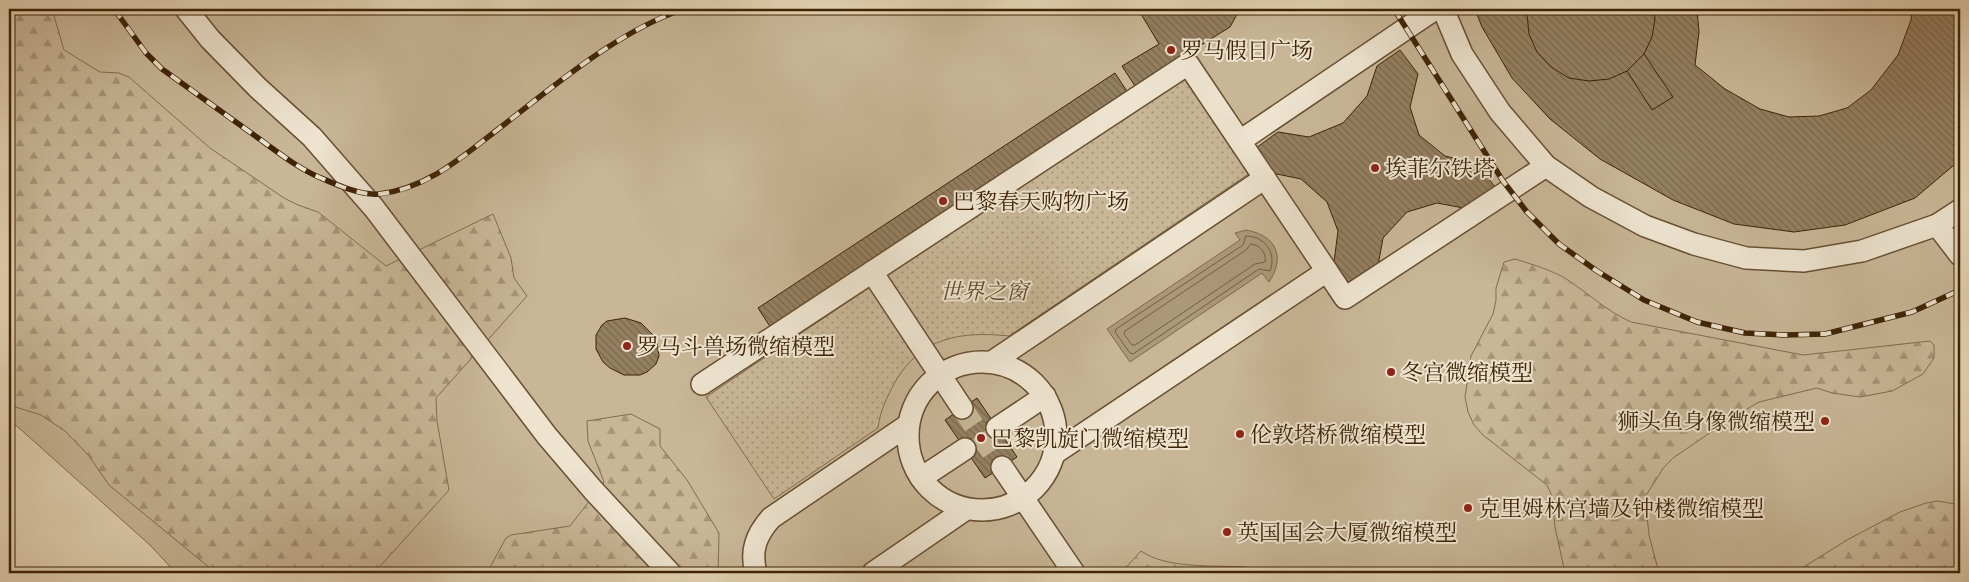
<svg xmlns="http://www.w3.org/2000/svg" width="1969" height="582" font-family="'EB Garamond','Noto Serif SC',serif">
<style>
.green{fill:#c8b697;stroke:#836c4e}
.forest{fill:url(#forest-firs);stroke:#836c4e}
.garden{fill:url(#garden-dots);stroke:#836c4e}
.water{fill:#ac987a;stroke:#80694c}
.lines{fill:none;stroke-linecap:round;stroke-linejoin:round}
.shore{stroke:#755e40;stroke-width:1}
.building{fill:url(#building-back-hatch);stroke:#3e2306}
.pedestrian-tunnel{stroke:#c3b192;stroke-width:21;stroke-dasharray:21 11;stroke-linecap:butt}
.pedestrian-casing{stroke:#684f32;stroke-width:24}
.pedestrian{stroke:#ede3cf;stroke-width:21}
.rail-casing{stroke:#3e2306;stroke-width:5.5}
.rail{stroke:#ede3cf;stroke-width:4;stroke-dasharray:11;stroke-linecap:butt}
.poi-dot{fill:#8f2418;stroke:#ede3cf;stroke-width:2}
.labels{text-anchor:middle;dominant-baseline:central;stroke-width:4;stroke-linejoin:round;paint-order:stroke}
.poi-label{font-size:22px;fill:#3e2306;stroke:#ede3cf;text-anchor:start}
.park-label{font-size:22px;font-style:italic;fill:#60482a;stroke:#ede3cf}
</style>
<defs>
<pattern id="forest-firs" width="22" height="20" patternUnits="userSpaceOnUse" patternTransform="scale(1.25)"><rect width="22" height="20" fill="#c8b697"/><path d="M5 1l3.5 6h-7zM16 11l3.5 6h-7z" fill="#a49479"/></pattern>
<pattern id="garden-dots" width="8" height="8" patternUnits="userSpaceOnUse" patternTransform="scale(1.25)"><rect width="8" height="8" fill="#c8b697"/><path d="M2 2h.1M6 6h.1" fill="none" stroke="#a49479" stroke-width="1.8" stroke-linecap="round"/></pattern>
<pattern id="building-back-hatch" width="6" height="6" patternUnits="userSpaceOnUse" patternTransform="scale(1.25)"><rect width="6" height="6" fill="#947f61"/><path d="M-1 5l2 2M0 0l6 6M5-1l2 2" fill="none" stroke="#7a684e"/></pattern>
</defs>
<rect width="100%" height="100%" fill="#e4d4b5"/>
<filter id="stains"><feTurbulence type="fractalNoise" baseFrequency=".004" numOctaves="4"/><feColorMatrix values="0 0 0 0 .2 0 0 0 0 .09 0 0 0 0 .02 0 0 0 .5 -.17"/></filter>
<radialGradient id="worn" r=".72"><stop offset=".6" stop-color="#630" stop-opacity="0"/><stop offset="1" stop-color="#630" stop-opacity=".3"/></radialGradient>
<polygon class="green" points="9,9 1960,9 1960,573 176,573 151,546 9,419"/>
<g class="forest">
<polygon points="9,9 52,9 64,50 100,72 119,73 129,77 210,148 284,198 298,205 318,212 386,266 493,214 511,258 514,278 527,296 436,398 437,421 449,490 374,573 216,573 109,485 89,456 65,431 41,415 9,405"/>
<path d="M1515 259C1531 264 1548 269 1563 277 1586 291 1606 311 1631 322L1803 355 1930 341 1934 345V358L1923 374 1892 391 1860 397 1832 393 1817 388 1759 402 1730 419 1673 458 1664 467 1645 497 1649 535 1659 573H1565L1555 527 1552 496 1547 485 1483 435 1474 425 1468 412 1465 397 1471 356 1493 314 1496 300V288L1504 262Z"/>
<polygon points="631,414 660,429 660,446 687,480 719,533 718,573 487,573 506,538 511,535 570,526 604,482 588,441 587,421"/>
<polygon points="1938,501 1960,505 1960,573 1794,573 1847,540 1900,512 1926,503"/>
<path d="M1141 551C1167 569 1212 565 1243 567 1259 569 1274 571 1290 573H1121Z"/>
</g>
<path class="garden" d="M1183 77 1250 173 1009 336C961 331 921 337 895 382 887 397 880 411 878 428L774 499 706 397Z"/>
<path class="water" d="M1246 230C1276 235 1286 257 1269 282L1262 273 1130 362 1107 329 1240 240 1235 233Z"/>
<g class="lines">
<g class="shore">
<path d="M1246 236C1265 236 1277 253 1270 271L1259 269 1133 354 1130 353 1115 332 1116 329 1243 245Z"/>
<path d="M1251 244C1260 245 1267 253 1265 262L1255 264 1135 345H1132L1124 334 1125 331 1246 250Z"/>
</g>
</g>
<g class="building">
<polygon points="1138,9 1240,9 1230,27 1135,86 1122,66 1159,44"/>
<polygon points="1475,9 1697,9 1699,32 1695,65 1725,89 1760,109 1789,117 1819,116 1847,108 1871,90 1898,55 1911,20 1912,9 1960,9 1960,160 1915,198 1845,225 1794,232 1734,224 1673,200 1600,159 1550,119 1512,78 1482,27"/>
<polygon points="1528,9 1654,9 1655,19 1652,37 1644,54 1627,71 1609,79 1589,81 1569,78 1551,67 1537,52 1529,34 1527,14"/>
<polygon points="1400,50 1418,74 1410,107 1419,135 1445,156 1478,164 1497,190 1469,209 1437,203 1407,212 1383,238 1377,271 1352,288 1334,262 1338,231 1327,202 1301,179 1272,173 1256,148 1278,132 1309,137 1343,123 1367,96 1377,66"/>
<polygon points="1644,54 1673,97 1652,110 1627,71"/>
<polygon points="1115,73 1128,93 771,328 758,308"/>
<polygon points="625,318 641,323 654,336 657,342 659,356 656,364 647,372 640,375 624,375 610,368 603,362 596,349 596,335 602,325 607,321"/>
<polygon points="977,398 1017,457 985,478 945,420"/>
</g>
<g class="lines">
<polyline class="pedestrian-tunnel" points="962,408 1002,467"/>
<defs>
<g id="pedestrian">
<polyline points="186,9 210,39 258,88 312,137 374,208 547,436 593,490 670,573"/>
<polyline points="1443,9 1462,54 1500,112 1546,166 1591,197 1645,226 1694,244 1746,258 1804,261 1862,251 1937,225 1960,210"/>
<polyline points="1240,141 1435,9"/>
<polyline points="1937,225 1960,255"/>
<polyline points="872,272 962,408"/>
<circle cx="982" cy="436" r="74"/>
<polyline points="992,362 1265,178"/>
<polyline points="702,384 1188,64 1345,298 1546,166"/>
<polyline points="997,428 1045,396"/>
<polyline points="1055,453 1327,271"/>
<polyline points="1002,467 1074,573"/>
<polyline points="921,478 965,449"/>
<path d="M756 573C750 551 756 535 771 518L908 425"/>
<polyline points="873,573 966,509"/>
</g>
</defs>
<use href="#pedestrian" class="pedestrian-casing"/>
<use href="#pedestrian" class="pedestrian"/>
<defs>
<g id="rail">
<path d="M114 9 146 53 162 69C193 91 223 113 254 135 275 150 297 168 321 178 337 185 362 196 379 194 426 189 461 158 497 130 552 88 617 31 684 9"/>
<polyline points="1394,9 1503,181 1527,212 1559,244 1597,271 1644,300 1697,322 1745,333 1784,335 1825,334 1912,312 1960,290"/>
</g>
</defs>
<use href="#rail" class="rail-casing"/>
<use href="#rail" class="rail"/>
</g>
<g class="poi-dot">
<circle cx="1171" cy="50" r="5"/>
<circle cx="1375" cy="168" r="5"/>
<circle cx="943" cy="201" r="5"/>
<circle cx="627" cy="346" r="5"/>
<circle cx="1391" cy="372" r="5"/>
<circle cx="1825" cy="421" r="5"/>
<circle cx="1240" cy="434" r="5"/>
<circle cx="981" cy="438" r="5"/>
<circle cx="1468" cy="508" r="5"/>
<circle cx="1227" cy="532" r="5"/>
</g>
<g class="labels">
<g class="poi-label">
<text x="1181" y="50">罗马假日广场</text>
<text x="1385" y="168">埃菲尔铁塔</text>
<text x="953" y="201">巴黎春天购物广场</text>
<text x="637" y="346">罗马斗兽场微缩模型</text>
<text x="1401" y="372">冬宫微缩模型</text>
<text x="1815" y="421" text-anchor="end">狮头鱼身像微缩模型</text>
<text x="1250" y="434">伦敦塔桥微缩模型</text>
<text x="991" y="438">巴黎凯旋门微缩模型</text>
<text x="1478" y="508">克里姆林宫墙及钟楼微缩模型</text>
<text x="1237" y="532">英国国会大厦微缩模型</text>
</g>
<g class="park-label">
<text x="984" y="291">世界之窗</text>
</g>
</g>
<rect width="1969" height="582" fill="none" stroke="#e4d4b5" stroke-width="30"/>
<rect x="10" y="10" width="1949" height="562" fill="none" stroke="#3e2306" stroke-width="2.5"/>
<rect x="15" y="15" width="1939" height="552" fill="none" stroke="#3e2306"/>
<rect width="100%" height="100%" filter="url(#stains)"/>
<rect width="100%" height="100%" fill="url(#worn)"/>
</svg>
